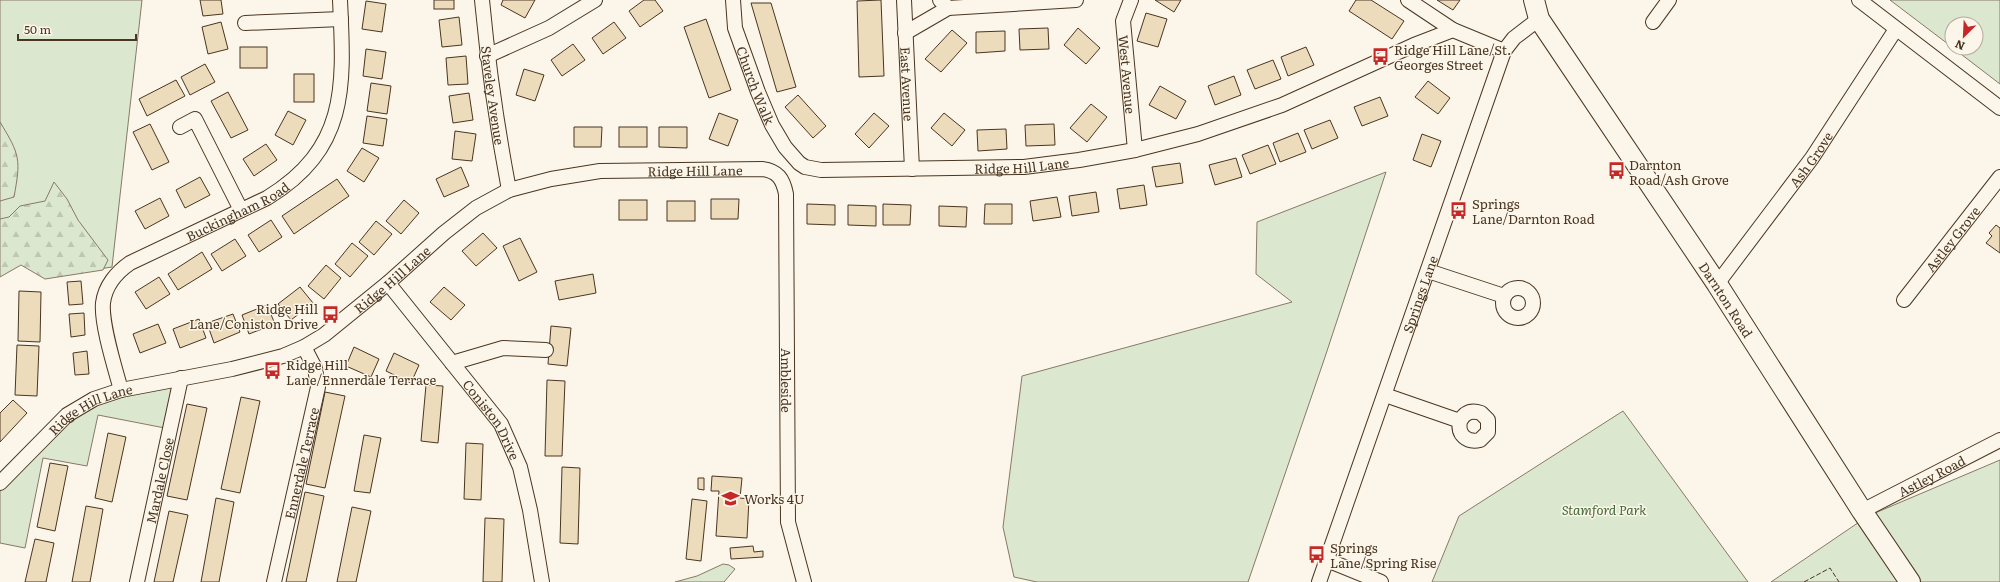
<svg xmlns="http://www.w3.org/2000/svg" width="2000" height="582" font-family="Literata,serif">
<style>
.green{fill:#dce7d0;stroke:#887966}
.forest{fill:url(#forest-firs);stroke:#887966}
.building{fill:#ecdcbc;stroke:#4a3520}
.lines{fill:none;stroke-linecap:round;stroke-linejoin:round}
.street-casing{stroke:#4a3520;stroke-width:16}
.secondary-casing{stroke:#4a3520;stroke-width:22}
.street{stroke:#fbf6e9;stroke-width:14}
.secondary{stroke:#fbf6e9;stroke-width:20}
.fence{stroke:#4a3520;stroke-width:1;stroke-dasharray:5 2;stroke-linecap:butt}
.labels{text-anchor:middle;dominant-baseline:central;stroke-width:3;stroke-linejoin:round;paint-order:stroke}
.poi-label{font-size:13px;fill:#4a3520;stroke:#fbf6e9;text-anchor:start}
.street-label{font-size:13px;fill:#4a3520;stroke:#fbf6e9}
.park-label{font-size:13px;font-style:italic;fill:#436837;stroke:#fbf6e9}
</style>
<defs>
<pattern id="forest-firs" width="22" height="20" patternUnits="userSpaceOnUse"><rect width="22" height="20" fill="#dce7d0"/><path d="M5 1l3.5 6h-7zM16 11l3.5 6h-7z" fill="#bec7b2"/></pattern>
</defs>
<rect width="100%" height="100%" fill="#fbf6e9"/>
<g class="green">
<polygon points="0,0 142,0 112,267 47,277 23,263 0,275"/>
<polygon points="1890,0 2000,0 2000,84 1953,48 1976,48 1976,24 1952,24 1952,47"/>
<polygon points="1386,172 1325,357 1248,582 1037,582 1014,577 1003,527 1022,376 1292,302 1256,274 1257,222"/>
<polygon points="181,378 170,429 98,415 87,466 43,458 25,548 0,543 0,483 94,399"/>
<polygon points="1623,411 1748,582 1432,582 1459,516"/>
<polygon points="2000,460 2000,582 1771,582 1868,516"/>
<polygon points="723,564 729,565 735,569 724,582 675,582 697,576"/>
</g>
<g class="forest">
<path d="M0 122C20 155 21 159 14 197L0 201Z"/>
<polygon points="54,182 67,199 78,220 108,260 103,270 45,279 21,265 0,277 0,219 9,217 20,206 45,201"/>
</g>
<g class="building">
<polygon points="200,0 221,0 223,14 203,16"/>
<rect x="434" y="0" width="20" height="9"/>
<polygon points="503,0 535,0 525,18 501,5"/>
<polygon points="644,0 655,0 663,11 640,27 629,11"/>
<polygon points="881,0 884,76 859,77 857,1"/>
<polygon points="1155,0 1181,0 1174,12"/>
<polygon points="1356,0 1371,0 1404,21 1392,39 1349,11"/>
<polygon points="1437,0 1460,0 1453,10"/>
<polygon points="366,1 386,4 382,32 362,29"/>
<polygon points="751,3 771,3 796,87 777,92"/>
<polygon points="1146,13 1167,19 1158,47 1137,41"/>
<polygon points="459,17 462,45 442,47 439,20"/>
<polygon points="706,19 731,90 709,98 684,27"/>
<polygon points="221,22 228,49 208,54 202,27"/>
<polygon points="614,22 626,38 603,54 592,38"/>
<polygon points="1048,28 1049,49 1020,50 1019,29"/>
<polygon points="1078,28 1100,48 1086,64 1064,45"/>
<polygon points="952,30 967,43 941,72 925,59"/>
<polygon points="1005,31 1005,51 976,53 976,32"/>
<polygon points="573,44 585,60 562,76 551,60"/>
<rect x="240" y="47" width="27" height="21"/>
<polygon points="1306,47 1314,65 1288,76 1281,57"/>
<polygon points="366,49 386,52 382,79 363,76"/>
<polygon points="466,56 468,84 448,85 446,58"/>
<polygon points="1273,60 1281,79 1255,89 1247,70"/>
<polygon points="205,64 215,82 190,95 181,77"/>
<polygon points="524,69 544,75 535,101 516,95"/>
<rect x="294" y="74" width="20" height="28"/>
<polygon points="1234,76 1241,95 1215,105 1208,86"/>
<polygon points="176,80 185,96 147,116 139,99"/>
<polygon points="1428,81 1450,98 1438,114 1415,97"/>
<polygon points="371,83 391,86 387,114 367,111"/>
<polygon points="1160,86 1186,101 1176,119 1149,105"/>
<polygon points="228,92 248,130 231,138 211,101"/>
<polygon points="469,93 473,120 453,123 449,96"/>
<polygon points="798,95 826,126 813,138 785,107"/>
<polygon points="1380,97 1388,116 1362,126 1354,107"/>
<polygon points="1091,104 1107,117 1087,142 1070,128"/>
<polygon points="288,111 306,120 293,145 275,135"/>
<polygon points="719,113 738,120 728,146 709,139"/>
<polygon points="874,113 889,126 869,148 855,134"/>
<polygon points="944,113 965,130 952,146 931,128"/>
<polygon points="367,116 387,119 383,146 363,143"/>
<polygon points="1330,120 1338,138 1312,149 1304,130"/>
<polygon points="150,124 169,162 152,170 133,132"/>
<polygon points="1054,124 1055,145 1026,146 1025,125"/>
<polygon points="574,127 602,127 601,147 574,147"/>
<rect x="619" y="127" width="28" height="20"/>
<polygon points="659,127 687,127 687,148 659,147"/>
<polygon points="1006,129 1007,149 978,151 977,130"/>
<polygon points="455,131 476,134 472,161 452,159"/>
<polygon points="1298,133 1306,152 1280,162 1273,143"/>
<polygon points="1422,134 1441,141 1431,167 1413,160"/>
<polygon points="266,144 277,160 254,176 243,159"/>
<polygon points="1268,145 1276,164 1250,174 1242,155"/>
<polygon points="362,148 379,158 364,182 347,171"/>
<polygon points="1236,158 1242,177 1215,185 1209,165"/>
<polygon points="1180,163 1183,183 1156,187 1152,167"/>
<polygon points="461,167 469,186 444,197 436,179"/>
<polygon points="200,177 210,195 185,208 176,190"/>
<polygon points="337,179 349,196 294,234 282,216"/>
<polygon points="1144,185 1147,205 1120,209 1117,189"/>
<polygon points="1096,192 1099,212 1072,216 1069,196"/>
<polygon points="1057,197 1061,217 1033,221 1030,201"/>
<polygon points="160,198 169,216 145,229 135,211"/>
<polygon points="711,199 739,199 738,219 711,219"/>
<polygon points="404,200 419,213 401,234 386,221"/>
<rect x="619" y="200" width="28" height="20"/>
<rect x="667" y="201" width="28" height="20"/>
<polygon points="807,204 835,205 835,225 807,224"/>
<polygon points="883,204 911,205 910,225 883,225"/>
<polygon points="985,204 1012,204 1012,224 984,224"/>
<polygon points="848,205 876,206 876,226 848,225"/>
<polygon points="939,206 967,207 966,227 939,226"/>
<polygon points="271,220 282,237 259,252 248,235"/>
<polygon points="376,221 392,234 374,255 359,242"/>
<polygon points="1996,225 2000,228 2000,253 1986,243 1992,236 1989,233"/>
<polygon points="483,233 497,248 476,266 462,251"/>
<polygon points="520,238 537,272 519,281 503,246"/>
<polygon points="235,239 246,256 222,271 211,254"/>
<polygon points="352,243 368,256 350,277 335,264"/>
<polygon points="202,252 212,269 178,290 168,274"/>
<polygon points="326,265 341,278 324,299 308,286"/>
<polygon points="593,274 596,293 559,300 555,281"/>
<polygon points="159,277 170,294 146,309 135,292"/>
<polygon points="81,281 83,304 69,305 67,282"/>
<polygon points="300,287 313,303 291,320 278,304"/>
<polygon points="444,287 465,305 451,320 430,302"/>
<polygon points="19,291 41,292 40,342 18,341"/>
<polygon points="267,305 275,324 249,334 242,315"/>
<polygon points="84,313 85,335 71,337 69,314"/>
<polygon points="233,314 240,332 214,343 207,323"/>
<polygon points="199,319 206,338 180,348 173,329"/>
<polygon points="158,324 166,343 140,353 133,334"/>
<polygon points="551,326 571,328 567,366 548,364"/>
<polygon points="17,345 39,346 37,396 15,395"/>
<polygon points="354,347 379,359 371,377 346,366"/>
<polygon points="87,351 89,374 75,375 73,353"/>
<polygon points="394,353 419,365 411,383 386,371"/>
<polygon points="547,380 565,381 562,456 545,456"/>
<polygon points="426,385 443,386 438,443 421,441"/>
<polygon points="325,392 345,396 325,488 306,484"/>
<polygon points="241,397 260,401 240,493 221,489"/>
<polygon points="13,400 27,413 0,442 0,413"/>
<polygon points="187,404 207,408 187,500 167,496"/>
<polygon points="108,433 126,437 112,502 95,498"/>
<polygon points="364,435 381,438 370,493 354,491"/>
<polygon points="466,443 483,444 481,500 464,499"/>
<polygon points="50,463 68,466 55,531 37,527"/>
<polygon points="562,467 580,468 578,544 560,543"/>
<polygon points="712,476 742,478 740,498 749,499 747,538 716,536 719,491 711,491"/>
<polygon points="698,478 704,478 704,490 698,489"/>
<polygon points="305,492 324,496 306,582 286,582"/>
<polygon points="216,498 234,502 219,582 201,582"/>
<polygon points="692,499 707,501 701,561 686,559"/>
<polygon points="86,506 103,509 90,582 72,582"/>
<polygon points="352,507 371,511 356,582 337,582"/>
<polygon points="169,511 188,515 173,582 154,582"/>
<polygon points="485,518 504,519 502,582 483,582"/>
<polygon points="35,539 54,543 46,582 25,582"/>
<polygon points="753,546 754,552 763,551 763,557 731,559 730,548"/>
</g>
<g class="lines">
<defs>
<g id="street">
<path id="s1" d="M482 0C488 64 497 127 509 190"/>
<path id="s2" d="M733 0 735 28 758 92 772 125 785 147 799 163 805 167 821 170 1024 167 1079 160 1135 150 1198 134 1282 105 1414 45 1453 30"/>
<path id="s3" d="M904 0 912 169"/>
<polyline points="940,0 948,8 1076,0"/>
<path id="s4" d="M1131 0 1123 21 1135 150"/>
<polyline points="1408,0 1453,30 1504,51"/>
<polyline points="1859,0 2000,108"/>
<polyline points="1653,22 1669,0"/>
<polyline points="245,23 341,19"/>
<polyline points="905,33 948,8"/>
<polyline points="487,56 549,28 595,0"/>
<polyline points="180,127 195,119 241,210"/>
<polyline points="1428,271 1504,296"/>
<path id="s5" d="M388 283 501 424 520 467 530 510 542 582"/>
<path id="s6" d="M1717 284 1812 158 1896 29"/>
<circle cx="1518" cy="303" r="15"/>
<path id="s7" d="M1904 300 2000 177"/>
<polyline points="452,363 503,348 546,350"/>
<path id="s8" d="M121 390C115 368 101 324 103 303 105 286 117 272 130 263L267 198C349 148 344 85 340 0"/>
<path d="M1385 395 1460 421C1465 412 1472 410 1481 413L1488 420V432L1480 440C1467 443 1457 435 1460 421"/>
<path id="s9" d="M0 483 67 415 94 399 121 390 232 369 283 356 304 347 324 335 388 283 444 233 476 208 509 190 551 179 600 171 762 169C778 171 783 179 786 194L788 522 804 582"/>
<path id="s10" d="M1862 511 2000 440"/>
<polyline points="1327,560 1381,582"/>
<path id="s11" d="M137 582 181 378"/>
<path id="s12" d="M274 582 318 387 315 368 304 347"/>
<path id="s13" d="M1319 582 1504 51 1514 38 1539 19"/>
</g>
<g id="secondary">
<path id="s14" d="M1534 0 1539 19 1717 284 1862 511 1910 582"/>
</g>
</defs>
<use href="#street" class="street-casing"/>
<use href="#secondary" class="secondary-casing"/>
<use href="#street" class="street"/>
<use href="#secondary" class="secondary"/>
<polyline class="fence" points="1804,582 1830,568 1839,582"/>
</g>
<defs>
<symbol id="bus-bare" viewBox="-9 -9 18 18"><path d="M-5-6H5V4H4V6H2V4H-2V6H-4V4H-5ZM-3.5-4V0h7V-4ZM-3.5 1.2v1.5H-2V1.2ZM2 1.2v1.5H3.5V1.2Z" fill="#c62828" stroke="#fbf6e9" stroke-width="2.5" paint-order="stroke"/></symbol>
<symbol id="university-bare" viewBox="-9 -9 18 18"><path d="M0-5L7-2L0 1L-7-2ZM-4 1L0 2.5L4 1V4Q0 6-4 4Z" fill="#c62828" stroke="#fbf6e9" stroke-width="2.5" paint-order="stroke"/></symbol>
</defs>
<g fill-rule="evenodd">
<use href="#bus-bare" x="1368" y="44" width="25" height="25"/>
<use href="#bus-bare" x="1604" y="158" width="25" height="25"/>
<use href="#bus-bare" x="1446" y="198" width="25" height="25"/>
<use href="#bus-bare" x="318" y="302" width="25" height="25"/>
<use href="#bus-bare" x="260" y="358" width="25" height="25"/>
<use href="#university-bare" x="718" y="486" width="25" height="25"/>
<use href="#bus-bare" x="1304" y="542" width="25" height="25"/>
</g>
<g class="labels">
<g class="poi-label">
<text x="1394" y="49">Ridge Hill Lane/St.<tspan x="1394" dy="15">Georges Street</tspan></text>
<text x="1629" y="164">Darnton<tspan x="1629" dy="15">Road/Ash Grove</tspan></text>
<text x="1472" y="203">Springs<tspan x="1472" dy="15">Lane/Darnton Road</tspan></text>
<text x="318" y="308" text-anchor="end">Ridge Hill<tspan x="318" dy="15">Lane/Coniston Drive</tspan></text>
<text x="286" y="364">Ridge Hill<tspan x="286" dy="15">Lane/Ennerdale Terrace</tspan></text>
<text x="744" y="498">Works 4U</text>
<text x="1330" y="547">Springs<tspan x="1330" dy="15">Lane/Spring Rise</tspan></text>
</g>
<g class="street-label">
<text stroke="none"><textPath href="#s4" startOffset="76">West Avenue</textPath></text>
<text stroke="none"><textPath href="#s3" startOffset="84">East Avenue</textPath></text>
<text stroke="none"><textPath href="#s2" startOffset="89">Church Walk</textPath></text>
<text stroke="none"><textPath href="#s1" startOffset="96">Staveley Avenue</textPath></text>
<text stroke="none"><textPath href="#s6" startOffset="156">Ash Grove</textPath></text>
<text stroke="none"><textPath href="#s2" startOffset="403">Ridge Hill Lane</textPath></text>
<text stroke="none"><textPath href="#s9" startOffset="791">Ridge Hill Lane</textPath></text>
<text stroke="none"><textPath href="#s8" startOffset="258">Buckingham Road</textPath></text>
<text stroke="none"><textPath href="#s7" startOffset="78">Astley Grove</textPath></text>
<text stroke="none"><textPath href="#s9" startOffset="455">Ridge Hill Lane</textPath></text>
<text stroke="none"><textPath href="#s13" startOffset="305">Springs Lane</textPath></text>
<text stroke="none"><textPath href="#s14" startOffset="357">Darnton Road</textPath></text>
<text stroke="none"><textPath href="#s9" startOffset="1082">Ambleside</textPath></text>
<text stroke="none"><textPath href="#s9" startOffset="119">Ridge Hill Lane</textPath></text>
<text stroke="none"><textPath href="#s5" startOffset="172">Coniston Drive</textPath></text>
<text stroke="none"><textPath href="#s12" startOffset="122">Ennerdale Terrace</textPath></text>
<text stroke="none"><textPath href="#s10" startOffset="78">Astley Road</textPath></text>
<text stroke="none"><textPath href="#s11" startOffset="104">Mardale Close</textPath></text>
</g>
<g class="park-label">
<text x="1604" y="509">Stamford Park</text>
</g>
</g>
<g transform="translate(1964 36) rotate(204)"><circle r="19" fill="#fbf6e9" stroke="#b4a999"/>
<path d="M0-3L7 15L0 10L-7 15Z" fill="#c62828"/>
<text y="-6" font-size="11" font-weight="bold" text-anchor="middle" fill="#4a3520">N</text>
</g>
<path d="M18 34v6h118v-6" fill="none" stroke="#4a3520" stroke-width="2"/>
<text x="24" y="34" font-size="12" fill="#4a3520" stroke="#fbf6e9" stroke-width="3" paint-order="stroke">50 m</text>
</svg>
